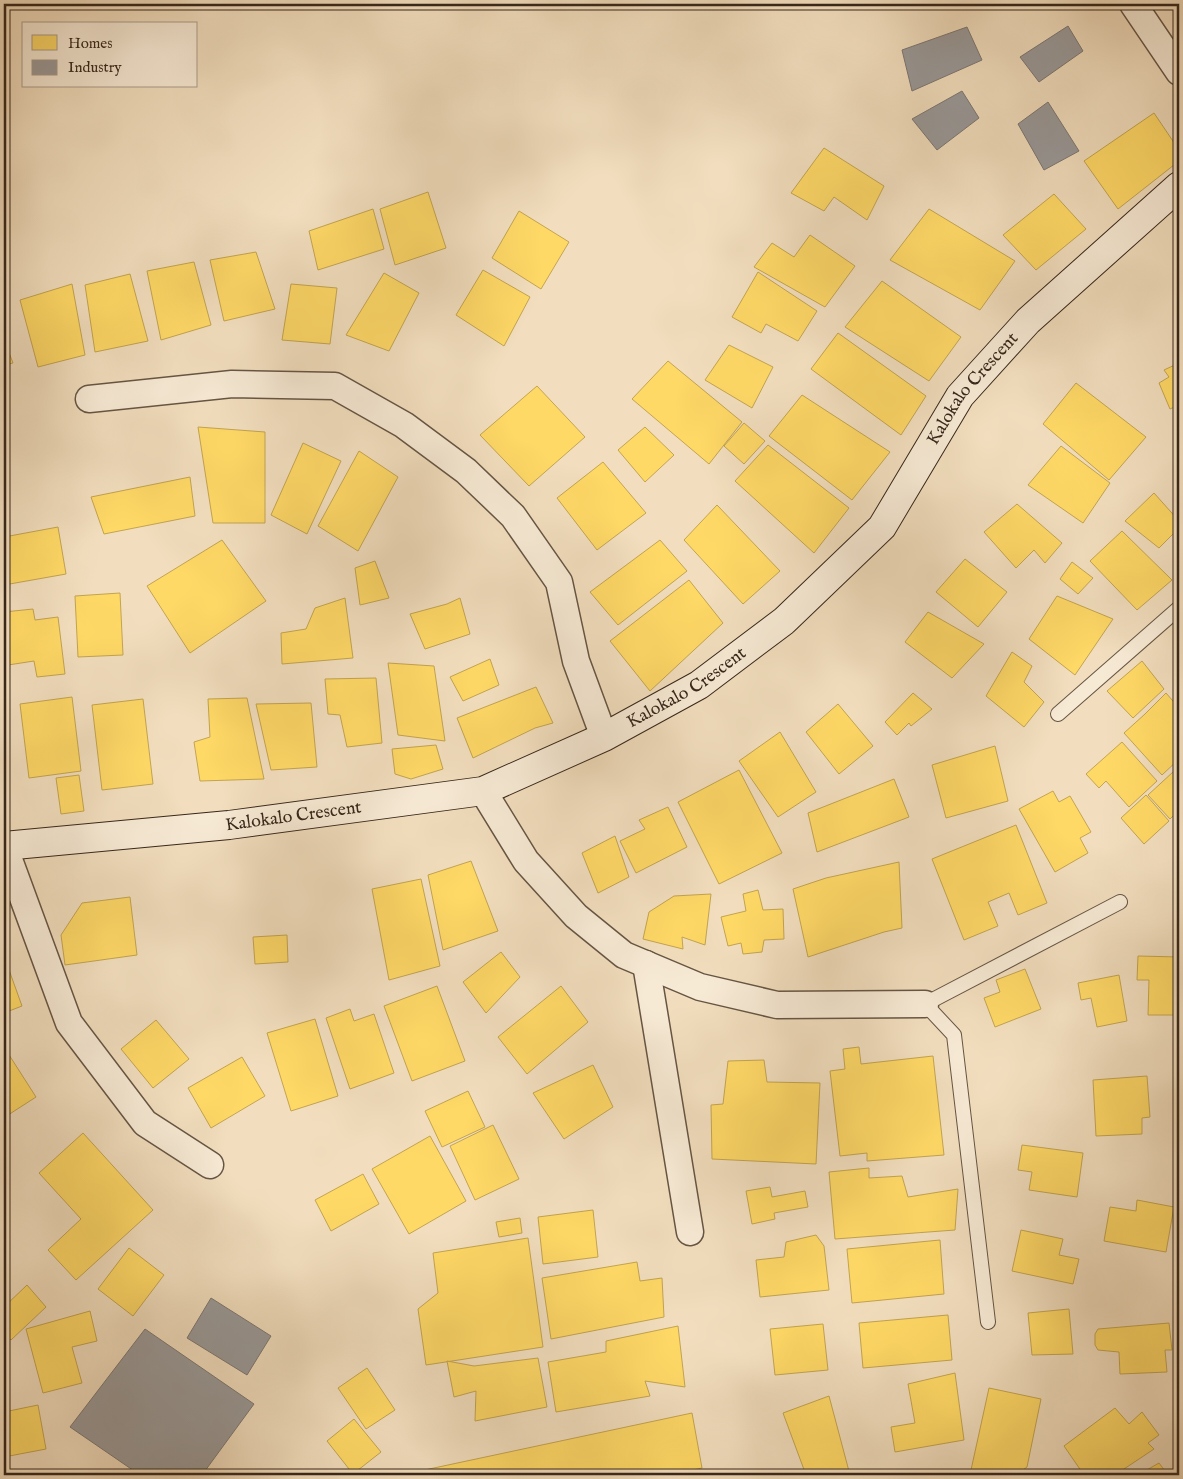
<svg xmlns="http://www.w3.org/2000/svg" width="1183" height="1479" font-family="'IM FELL English',serif">
<style>
.homes{fill:#ffd966;stroke:#c3a450}
.industry{fill:#999;stroke:#7c7773}
.lines{fill:none;stroke-linecap:round;stroke-linejoin:round}
.lane-casing{stroke:#654;stroke-width:16}
.street-casing{stroke:#654;stroke-width:29}
.secondary-casing{stroke:#37271b;stroke-width:30}
.lane{stroke:#f7ead5;stroke-width:14}
.street{stroke:#f7ead5;stroke-width:26}
.secondary{stroke:#f7ead5;stroke-width:28}
.labels{text-anchor:middle;dominant-baseline:central;stroke-width:5;stroke-linejoin:round;paint-order:stroke}
.street-label{font-size:18px;fill:#37271b;stroke:#f7ead5}
</style>
<rect width="100%" height="100%" fill="#f2debe"/>
<filter id="stains"><feTurbulence type="fractalNoise" baseFrequency=".004" numOctaves="4"/><feColorMatrix values="0 0 0 0 .2 0 0 0 0 .09 0 0 0 0 .02 0 0 0 .5 -.17"/></filter>
<radialGradient id="worn" r=".72"><stop offset=".6" stop-color="#630" stop-opacity="0"/><stop offset="1" stop-color="#630" stop-opacity=".3"/></radialGradient>
<g class="homes">
<polygon points="1154,113 1179,150 1179,161 1118,209 1084,161"/>
<polygon points="824,148 884,186 867,220 834,197 824,211 791,193"/>
<polygon points="428,192 446,248 395,265 380,209"/>
<polygon points="1054,194 1086,229 1036,270 1003,235"/>
<polygon points="373,209 384,249 318,270 309,231"/>
<polygon points="929,209 1015,261 980,310 890,260"/>
<polygon points="519,211 569,242 541,289 492,258"/>
<polygon points="810,235 855,266 825,307 754,267 772,243 794,257"/>
<polygon points="256,252 275,309 224,321 210,260"/>
<polygon points="194,262 211,325 161,340 147,271"/>
<polygon points="483,270 530,297 504,346 456,315"/>
<polygon points="758,272 817,311 798,341 766,324 761,333 732,317"/>
<polygon points="384,273 419,293 389,351 346,335"/>
<polygon points="130,274 148,341 95,352 85,285"/>
<polygon points="882,281 961,337 929,381 845,327"/>
<polygon points="72,284 85,355 38,367 20,300"/>
<polygon points="291,284 337,288 330,344 282,340"/>
<polygon points="838,333 926,396 901,435 811,369"/>
<polygon points="4,340 13,363 4,365"/>
<polygon points="729,345 773,367 752,408 705,380"/>
<polygon points="668,361 742,422 709,464 632,399"/>
<polygon points="1179,363 1179,405 1170,409 1159,383 1169,377 1164,370"/>
<polygon points="1076,383 1146,437 1109,480 1043,424"/>
<polygon points="537,386 585,437 529,486 480,435"/>
<polygon points="802,395 890,452 852,500 769,436"/>
<polygon points="744,423 765,441 744,464 724,446"/>
<polygon points="198,427 265,432 265,523 213,523"/>
<polygon points="645,427 674,455 645,482 618,450"/>
<polygon points="303,443 341,461 307,534 271,515"/>
<polygon points="768,445 849,508 814,553 735,481"/>
<polygon points="1061,446 1110,483 1083,523 1028,485"/>
<polygon points="359,451 398,477 358,551 318,526"/>
<polygon points="603,462 646,513 597,550 557,498"/>
<polygon points="190,477 195,516 104,534 91,497"/>
<polygon points="1154,493 1179,521 1179,528 1159,548 1125,521"/>
<polygon points="1017,504 1062,543 1045,563 1034,550 1016,568 984,532"/>
<polygon points="717,505 780,571 743,604 684,540"/>
<polygon points="58,527 66,574 4,585 4,537"/>
<polygon points="1122,531 1172,580 1137,610 1090,561"/>
<polygon points="222,540 266,601 190,653 147,586"/>
<polygon points="660,540 687,571 618,625 590,592"/>
<polygon points="965,559 1007,592 978,627 936,592"/>
<polygon points="375,561 389,598 360,605 355,568"/>
<polygon points="1072,562 1093,578 1078,594 1060,579"/>
<polygon points="689,580 723,623 650,691 610,641"/>
<polygon points="120,593 123,655 78,657 75,596"/>
<polygon points="1057,596 1113,619 1075,675 1029,639"/>
<polygon points="345,598 353,658 282,664 281,633 306,629 315,608"/>
<polygon points="460,598 470,634 425,649 410,614 447,604"/>
<polygon points="33,609 35,620 58,617 65,674 37,677 34,661 8,665 4,633 4,612"/>
<polygon points="928,612 984,644 952,678 905,642"/>
<polygon points="1012,652 1032,666 1024,682 1044,702 1024,727 986,696"/>
<polygon points="490,659 499,685 463,701 450,677"/>
<polygon points="1142,661 1164,689 1133,718 1107,691"/>
<polygon points="388,663 434,666 445,741 398,735"/>
<polygon points="376,678 382,743 347,747 340,715 328,714 325,679"/>
<polygon points="536,687 553,723 535,728 473,758 457,718"/>
<polygon points="913,693 932,709 911,726 909,723 897,735 885,722"/>
<polygon points="1166,693 1179,708 1179,759 1162,775 1124,733 1145,714"/>
<polygon points="72,697 81,771 29,778 20,704"/>
<polygon points="247,698 264,779 200,781 194,742 210,737 208,699"/>
<polygon points="143,699 153,784 102,790 92,705"/>
<polygon points="311,703 317,767 271,770 256,704"/>
<polygon points="838,704 873,746 839,774 806,732"/>
<polygon points="780,732 816,792 778,817 739,761"/>
<polygon points="1122,742 1157,781 1129,807 1106,781 1099,788 1086,774"/>
<polygon points="436,745 443,769 411,779 395,774 392,749"/>
<polygon points="995,746 1008,801 946,818 932,765"/>
<polygon points="4,758 8,801 4,801"/>
<polygon points="739,770 782,853 719,884 678,802"/>
<polygon points="1173,772 1179,779 1179,810 1170,819 1148,795"/>
<polygon points="79,775 84,811 61,814 56,778"/>
<polygon points="894,779 909,817 817,852 808,813"/>
<polygon points="1053,791 1059,802 1070,796 1091,832 1080,838 1088,853 1055,872 1019,809"/>
<polygon points="1146,795 1169,821 1144,844 1121,818"/>
<polygon points="668,807 687,847 636,873 620,841 645,829 639,820"/>
<polygon points="1016,825 1047,903 1018,915 1009,893 988,902 998,926 964,940 932,859"/>
<polygon points="615,836 629,877 598,893 582,853"/>
<polygon points="471,861 498,931 443,950 428,875"/>
<polygon points="899,862 902,928 884,932 808,957 793,889 826,878"/>
<polygon points="421,879 440,966 389,980 372,889"/>
<polygon points="758,890 763,910 783,909 784,939 764,940 762,952 743,954 741,943 728,946 721,917 746,911 743,894"/>
<polygon points="711,894 705,945 682,937 683,949 643,939 649,912 674,896"/>
<polygon points="130,897 137,955 65,965 61,935 82,903"/>
<polygon points="287,935 288,962 255,964 253,937"/>
<polygon points="501,952 520,977 486,1013 463,982"/>
<polygon points="4,956 22,1006 4,1013"/>
<polygon points="1138,956 1179,957 1179,1015 1148,1015 1149,980 1137,980"/>
<polygon points="1025,969 1041,1009 995,1027 984,998 1000,992 996,980"/>
<polygon points="1119,975 1127,1021 1097,1027 1091,998 1081,1000 1078,983"/>
<polygon points="437,986 465,1061 412,1081 384,1006"/>
<polygon points="561,986 588,1022 527,1074 498,1037"/>
<polygon points="350,1009 354,1021 374,1014 394,1073 350,1089 326,1018"/>
<polygon points="315,1019 338,1096 291,1111 267,1033"/>
<polygon points="156,1020 189,1059 153,1088 121,1049"/>
<polygon points="4,1047 36,1097 5,1117 4,1115"/>
<polygon points="859,1047 861,1064 933,1056 944,1155 867,1161 867,1153 840,1156 830,1071 845,1069 843,1049"/>
<polygon points="242,1057 265,1096 211,1128 188,1088"/>
<polygon points="764,1060 767,1082 820,1083 816,1164 712,1159 711,1105 723,1104 728,1061"/>
<polygon points="593,1065 613,1107 564,1139 533,1093"/>
<polygon points="1147,1076 1150,1117 1142,1118 1142,1134 1096,1136 1093,1080"/>
<polygon points="468,1091 485,1127 442,1147 425,1111"/>
<polygon points="493,1125 519,1179 475,1200 450,1146"/>
<polygon points="83,1133 153,1210 76,1280 48,1250 81,1219 39,1173"/>
<polygon points="430,1136 466,1201 409,1234 372,1169"/>
<polygon points="1022,1145 1083,1153 1077,1197 1029,1190 1032,1172 1018,1170"/>
<polygon points="869,1168 869,1178 902,1176 908,1197 958,1189 955,1230 835,1239 829,1172"/>
<polygon points="363,1174 379,1204 331,1231 315,1200"/>
<polygon points="770,1187 772,1197 805,1191 808,1207 774,1213 775,1219 752,1224 746,1191"/>
<polygon points="1137,1200 1174,1207 1166,1252 1104,1241 1110,1207 1136,1211"/>
<polygon points="593,1210 598,1257 543,1264 538,1217"/>
<polygon points="520,1218 522,1233 499,1237 496,1222"/>
<polygon points="1021,1230 1063,1239 1059,1255 1079,1259 1073,1284 1012,1271"/>
<polygon points="816,1235 824,1246 829,1290 760,1297 756,1260 784,1257 786,1242"/>
<polygon points="528,1238 543,1347 426,1365 418,1309 438,1293 433,1253"/>
<polygon points="940,1240 944,1294 852,1303 847,1249"/>
<polygon points="129,1248 164,1275 133,1316 98,1289"/>
<polygon points="637,1262 640,1281 662,1278 664,1317 551,1339 542,1278"/>
<polygon points="27,1285 46,1307 11,1340 4,1333 4,1307"/>
<polygon points="1069,1309 1073,1354 1032,1355 1028,1313"/>
<polygon points="90,1311 97,1341 72,1347 82,1383 43,1393 26,1329"/>
<polygon points="948,1315 952,1360 863,1368 859,1323"/>
<polygon points="1169,1323 1172,1350 1165,1350 1167,1372 1120,1374 1119,1352 1098,1350 1095,1345 1095,1334 1098,1329"/>
<polygon points="823,1324 828,1370 775,1375 770,1329"/>
<polygon points="678,1326 685,1387 645,1381 650,1396 556,1412 548,1362 606,1352 606,1341"/>
<polygon points="538,1358 547,1407 475,1421 476,1391 454,1397 447,1361 474,1366"/>
<polygon points="367,1368 395,1410 366,1429 338,1388"/>
<polygon points="955,1373 964,1440 895,1452 891,1427 915,1423 908,1384"/>
<polygon points="989,1388 1041,1399 1027,1467 1016,1475 997,1475 971,1470"/>
<polygon points="829,1396 850,1475 806,1475 783,1413"/>
<polygon points="38,1405 46,1449 4,1457 4,1412"/>
<polygon points="1115,1408 1129,1424 1142,1412 1159,1435 1148,1443 1154,1449 1115,1475 1084,1475 1064,1446"/>
<polygon points="692,1413 702,1468 668,1475 401,1475"/>
<polygon points="354,1419 381,1452 353,1474 327,1441"/>
<polygon points="1159,1463 1168,1475 1138,1475"/>
</g>
<g class="industry">
<polygon points="1068,26 1083,51 1039,82 1020,57"/>
<polygon points="967,27 982,60 912,91 902,50"/>
<polygon points="962,91 979,118 937,150 912,119"/>
<polygon points="1048,102 1079,151 1044,170 1018,124"/>
<polygon points="211,1298 271,1336 247,1375 187,1338"/>
<polygon points="145,1329 254,1404 202,1475 140,1475 70,1427"/>
</g>
<g class="lines">
<defs>
<g id="lane">
<polyline points="1058,714 1179,608"/>
<polyline points="988,1322 954,1035 925,1004 1120,902"/>
</g>
<g id="street">
<polyline points="1133,4 1179,72"/>
<polyline points="89,399 232,384 335,386 404,425 466,471 513,516 559,582 576,661 604,737"/>
<polyline points="483,791 526,861 576,916 624,955 700,987 777,1005 925,1004"/>
<polyline points="4,846 69,1023 145,1123 210,1165"/>
<polyline points="646,964 690,1232"/>
</g>
<g id="secondary">
<path id="s1" d="M4 846 229 825 483 791 604 737 699 685 784 621 882 527 960 396 1028 321 1179 186"/>
</g>
</defs>
<use href="#lane" class="lane-casing"/>
<use href="#street" class="street-casing"/>
<use href="#secondary" class="secondary-casing"/>
<use href="#lane" class="lane"/>
<use href="#street" class="street"/>
<use href="#secondary" class="secondary"/>
</g>
<g class="labels">
<g class="street-label">
<text stroke="none"><textPath href="#s1" startOffset="1131">Kalokalo Crescent</textPath></text>
<text stroke="none"><textPath href="#s1" startOffset="711">Kalokalo Crescent</textPath></text>
<text stroke="none"><textPath href="#s1" startOffset="291">Kalokalo Crescent</textPath></text>
</g>
</g>
<rect width="1183" height="1479" fill="none" stroke="#f2debe" stroke-width="20"/>
<rect x="5" y="5" width="1173" height="1469" fill="none" stroke="#37271b" stroke-width="2.5"/>
<rect x="10" y="10" width="1163" height="1459" fill="none" stroke="#37271b"/>
<rect x="22" y="22" width="175" height="65" fill="#f7ead5" stroke="#aa9c8b"/>
<rect x="32" y="35" width="25" height="15" fill="#ffd966" stroke="#aa9c8b"/>
<text x="68" y="48" font-size="15" fill="#37271b">Homes</text>
<rect x="32" y="60" width="25" height="15" fill="#999999" stroke="#aa9c8b"/>
<text x="68" y="72" font-size="15" fill="#37271b">Industry</text>
<rect width="100%" height="100%" filter="url(#stains)"/>
<rect width="100%" height="100%" fill="url(#worn)"/>
</svg>
